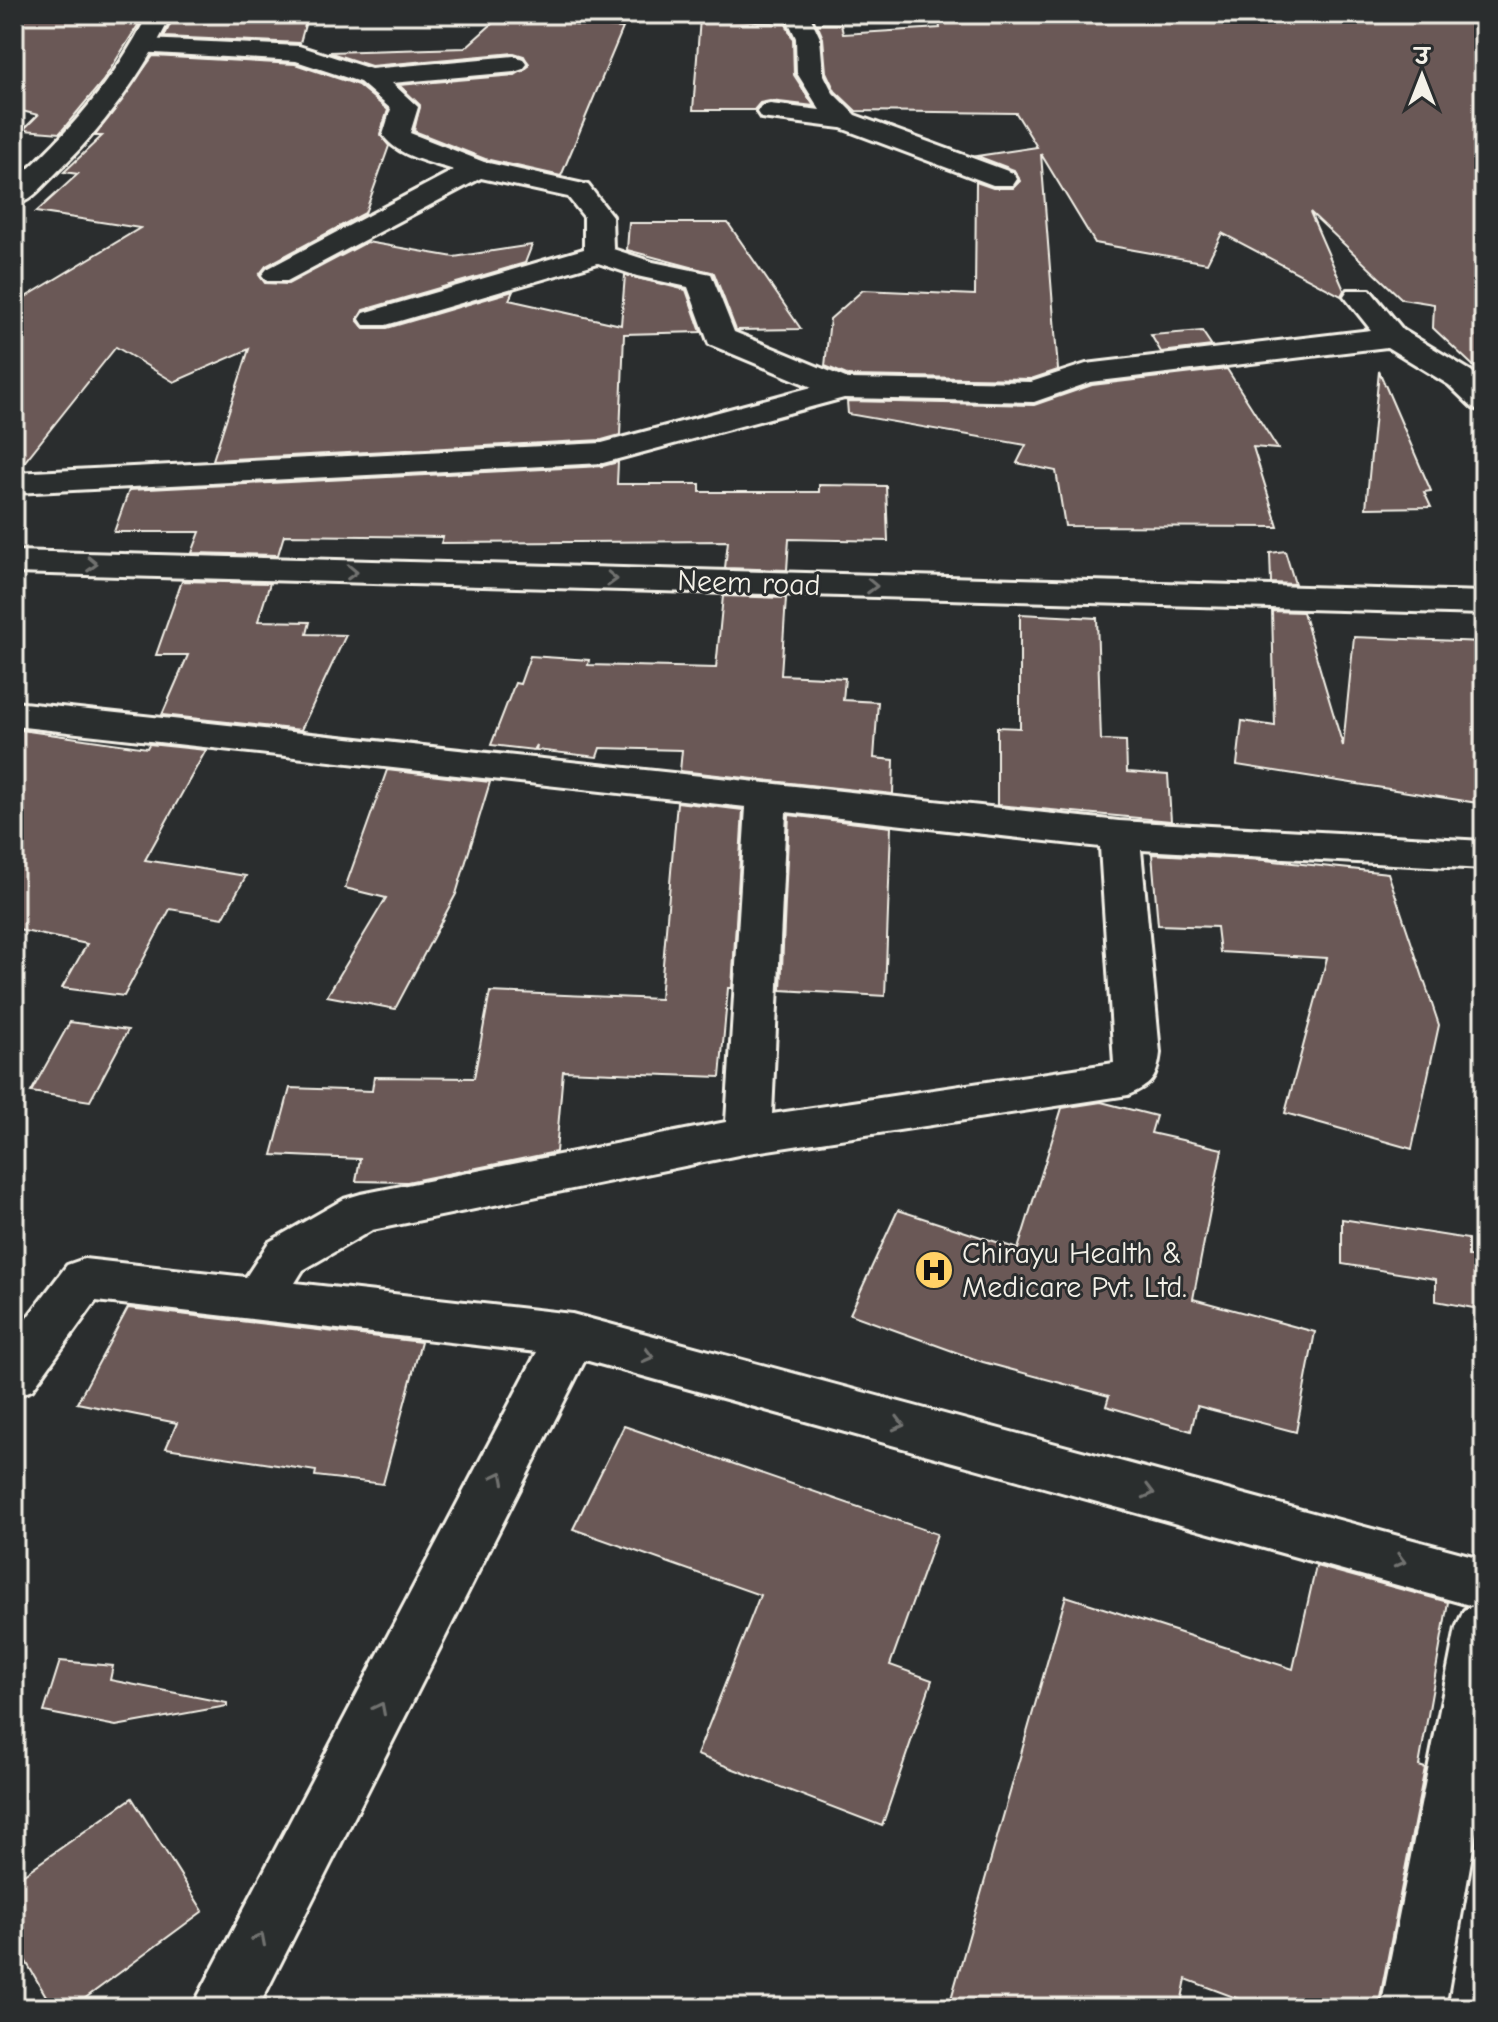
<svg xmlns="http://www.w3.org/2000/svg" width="1498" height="2022" font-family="'Comic Neue','Playpen Sans Deva',sans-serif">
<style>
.building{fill:#6a5856;stroke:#f4f1e8;stroke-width:2}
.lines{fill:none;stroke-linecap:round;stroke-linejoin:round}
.street-casing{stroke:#f4f1e8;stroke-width:6}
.secondary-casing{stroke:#f4f1e8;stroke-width:6}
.street{fill:#2a2d2e;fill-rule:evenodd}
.secondary{fill:#2a2d2e;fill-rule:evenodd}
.oneway{stroke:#71726f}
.labels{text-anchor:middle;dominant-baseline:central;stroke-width:6;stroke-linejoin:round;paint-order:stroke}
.street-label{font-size:30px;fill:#f4f1e8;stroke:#2a2d2e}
.poi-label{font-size:30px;fill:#f4f1e8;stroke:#2a2d2e;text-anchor:start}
</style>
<rect width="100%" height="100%" fill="#2a2d2e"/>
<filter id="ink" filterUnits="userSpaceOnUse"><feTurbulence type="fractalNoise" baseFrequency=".0125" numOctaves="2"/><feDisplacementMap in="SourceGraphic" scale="16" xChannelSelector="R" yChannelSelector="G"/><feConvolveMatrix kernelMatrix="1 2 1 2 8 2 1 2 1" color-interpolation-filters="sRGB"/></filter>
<g filter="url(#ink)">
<g class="building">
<polygon points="14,14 145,14 103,81 60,133 23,130 38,115 14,109"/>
<polygon points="175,14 308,14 300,43 164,37"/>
<polygon points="503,14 577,14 575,25 623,28 561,176 485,159 414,131 420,105 399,85 515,75 529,66 524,56 514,53 371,66 328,52 465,48"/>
<polygon points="938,14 1484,14 1484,376 1433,328 1434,304 1402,299 1310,212 1344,290 1341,296 1222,233 1207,263 1095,243 1041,154 1058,370 1031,379 849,376 825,366 830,319 863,290 975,295 976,182 993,188 1013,188 1020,181 1014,170 977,156 1037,147 1016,113 856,111 835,91 826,72 823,38 817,24 841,24 843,34 940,28"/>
<polygon points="700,18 786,24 793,39 794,75 814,106 770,101 760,103 754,110 693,110"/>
<polygon points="153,56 295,64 358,85 388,110 380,134 389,146 365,213 266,266 259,275 265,283 288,284 367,242 454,257 532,245 525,263 363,310 358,321 364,328 387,328 513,291 509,300 621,325 625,275 686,290 701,332 624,334 620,435 602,440 213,460 249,349 174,382 116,347 18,470 14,470 14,304 140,228 36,212 78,174 64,172 102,136 95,136"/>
<polygon points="629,223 728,223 801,329 736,330 714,273 627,250"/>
<polygon points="1202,331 1212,346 1161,352 1151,335"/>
<polygon points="1227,369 1278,449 1253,447 1278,527 1065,526 1056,471 1017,463 1026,445 848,414 847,401 1034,405 1092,385"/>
<polygon points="1379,371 1431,491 1424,492 1431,507 1366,508"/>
<polygon points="618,462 617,484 700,484 700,492 819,492 819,485 886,486 888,541 789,539 787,570 725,568 728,541 441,543 443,537 284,535 278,555 192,553 200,532 114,532 129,490 603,466"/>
<polygon points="1285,551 1295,584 1271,583 1270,553"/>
<polygon points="182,581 270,583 258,621 310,622 307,634 346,635 301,730 162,715 188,655 156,655"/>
<polygon points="723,596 786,598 781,675 845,678 843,700 878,702 874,758 894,760 893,794 680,771 682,750 600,748 597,757 536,750 537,745 534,750 491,745 515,683 520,684 530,656 589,660 588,665 716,668"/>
<polygon points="1272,611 1303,612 1343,746 1354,637 1484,642 1484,804 1237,765 1242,721 1275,726"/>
<polygon points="1020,614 1097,618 1101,740 1126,741 1127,772 1168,775 1171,821 997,805 997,727 1020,728"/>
<polygon points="14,729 147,748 149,744 206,750 145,860 246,876 223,918 170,909 124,996 62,988 87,944 14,929"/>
<polygon points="387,770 490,782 456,894 395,1009 327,996 386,898 345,888"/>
<polygon points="677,802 743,810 732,988 728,988 720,1077 563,1071 556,1152 407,1182 356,1181 360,1159 272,1155 290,1088 372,1091 374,1077 474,1078 490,992 660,999"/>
<polygon points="789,815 891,827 885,996 781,990"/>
<polygon points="1152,854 1264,860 1388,873 1439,1025 1412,1149 1285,1113 1327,958 1220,952 1217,927 1158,925"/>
<polygon points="70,1022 128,1030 90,1101 31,1092"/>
<polygon points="1101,1102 1156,1116 1151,1133 1222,1149 1193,1299 1315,1332 1296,1432 1197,1406 1191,1431 1106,1406 1109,1396 983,1362 850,1314 898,1210 1018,1249 1062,1108"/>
<polygon points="1342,1219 1468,1239 1468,1256 1484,1259 1484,1310 1436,1301 1436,1279 1342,1264"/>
<polygon points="128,1308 421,1342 383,1484 315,1476 316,1471 166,1448 177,1423 77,1403"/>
<polygon points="624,1426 937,1534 890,1665 932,1680 882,1826 697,1755 760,1595 573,1529"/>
<polygon points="1316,1566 1448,1602 1419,1766 1425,1768 1378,2008 1263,2008 1186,1979 1180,2008 975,2008 951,1999 1066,1596 1293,1669"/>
<polygon points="60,1661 113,1666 110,1680 227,1703 227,1706 116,1726 44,1712"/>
<polygon points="132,1798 203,1911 72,2008 53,2008 14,1941 14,1881"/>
</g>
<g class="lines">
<defs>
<g id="street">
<polygon points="785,14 809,14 820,38 823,73 833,93 855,115 1013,173 1017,179 1013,185 993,185 841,128 761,118 757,112 761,106 770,104 820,110 797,73 796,38"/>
<path d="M146 39 299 46 371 69 514 56 523 59 527 64 523 69 514 72 392 83 418 107 410 133 484 162 588 185 612 216 613 249 653 262 711 274 734 332 848 379 1031 382 1086 364 1371 330 1344 296 1348 290H1370L1403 330 1471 371 1484 383V411L1473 408 1449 385 1387 347 1091 382 1034 402 844 398 603 463 14 493V473L602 443 812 387 709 344 688 287 637 276 598 263 386 325H364L360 319 364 313 584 249V217L568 197 481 178 287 281H267L262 275 267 269 454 170C430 162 398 157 383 135L391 109 360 82 296 61 137 52 133 47 137 42Z"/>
<path d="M14 702 1119 821 1484 841V869L1141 850 1160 1053C1157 1079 1151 1085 1128 1095L748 1153 372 1230 303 1270 295 1283 572 1314 1484 1559V1786L1445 2008H1381L1456 1628 1464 1610 1473 1606 585 1360 258 2008H192L537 1352 96 1301 32 1390 14 1397V1335L67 1265 84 1259 246 1277 269 1242 344 1199 361 1194 726 1122 746 807 14 726ZM786 812 1100 847 1114 1063 772 1114Z"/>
</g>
<g id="secondary">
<path d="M148 14H172C142 76 102 129 53 176 41 188 30 202 14 205V182C69 133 115 80 148 14Z"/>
<polygon points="14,551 1484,592 1484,614 14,573"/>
</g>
</defs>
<use href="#street" class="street-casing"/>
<use href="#secondary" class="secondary-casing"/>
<use href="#street" class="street"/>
<use href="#secondary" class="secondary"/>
</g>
<defs><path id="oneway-chevron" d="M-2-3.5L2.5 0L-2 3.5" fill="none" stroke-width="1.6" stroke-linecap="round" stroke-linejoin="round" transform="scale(2)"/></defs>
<g class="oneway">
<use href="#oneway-chevron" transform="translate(92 564) rotate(2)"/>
<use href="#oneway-chevron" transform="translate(352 572) rotate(2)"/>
<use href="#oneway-chevron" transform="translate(612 579) rotate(2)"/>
<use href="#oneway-chevron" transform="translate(872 586) rotate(2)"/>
<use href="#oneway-chevron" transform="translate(648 1356) rotate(15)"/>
<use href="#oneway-chevron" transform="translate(899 1424) rotate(15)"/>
<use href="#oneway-chevron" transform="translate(499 1477) rotate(-63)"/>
<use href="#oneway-chevron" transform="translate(1149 1492) rotate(15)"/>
<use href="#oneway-chevron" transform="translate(1400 1561) rotate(15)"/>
<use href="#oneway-chevron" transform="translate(380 1708) rotate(-63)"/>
<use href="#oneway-chevron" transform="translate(260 1939) rotate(-63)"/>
</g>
</g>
<defs>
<symbol id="hospital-disc" viewBox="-11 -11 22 22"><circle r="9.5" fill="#ffd166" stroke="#2a2d2e"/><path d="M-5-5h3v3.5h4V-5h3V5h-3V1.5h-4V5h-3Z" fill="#111"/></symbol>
</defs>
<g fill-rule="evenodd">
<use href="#hospital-disc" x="912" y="1248" width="44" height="44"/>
</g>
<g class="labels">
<g class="street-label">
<text transform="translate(749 583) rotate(2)">Neem road</text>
</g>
<g class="poi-label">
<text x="962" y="1253">Chirayu Health &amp;<tspan x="962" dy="34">Medicare Pvt. Ltd.</tspan></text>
</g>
</g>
<rect width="1498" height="2022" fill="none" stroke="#2a2d2e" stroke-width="48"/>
<rect x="24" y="24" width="1450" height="1974" fill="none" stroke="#f4f1e8" stroke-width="3" filter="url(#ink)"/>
<g transform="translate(1422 76)" stroke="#2a2d2e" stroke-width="6" paint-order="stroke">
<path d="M0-6L14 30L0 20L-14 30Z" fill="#f4f1e8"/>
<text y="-12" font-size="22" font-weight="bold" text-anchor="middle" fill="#f4f1e8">उ</text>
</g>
</svg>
